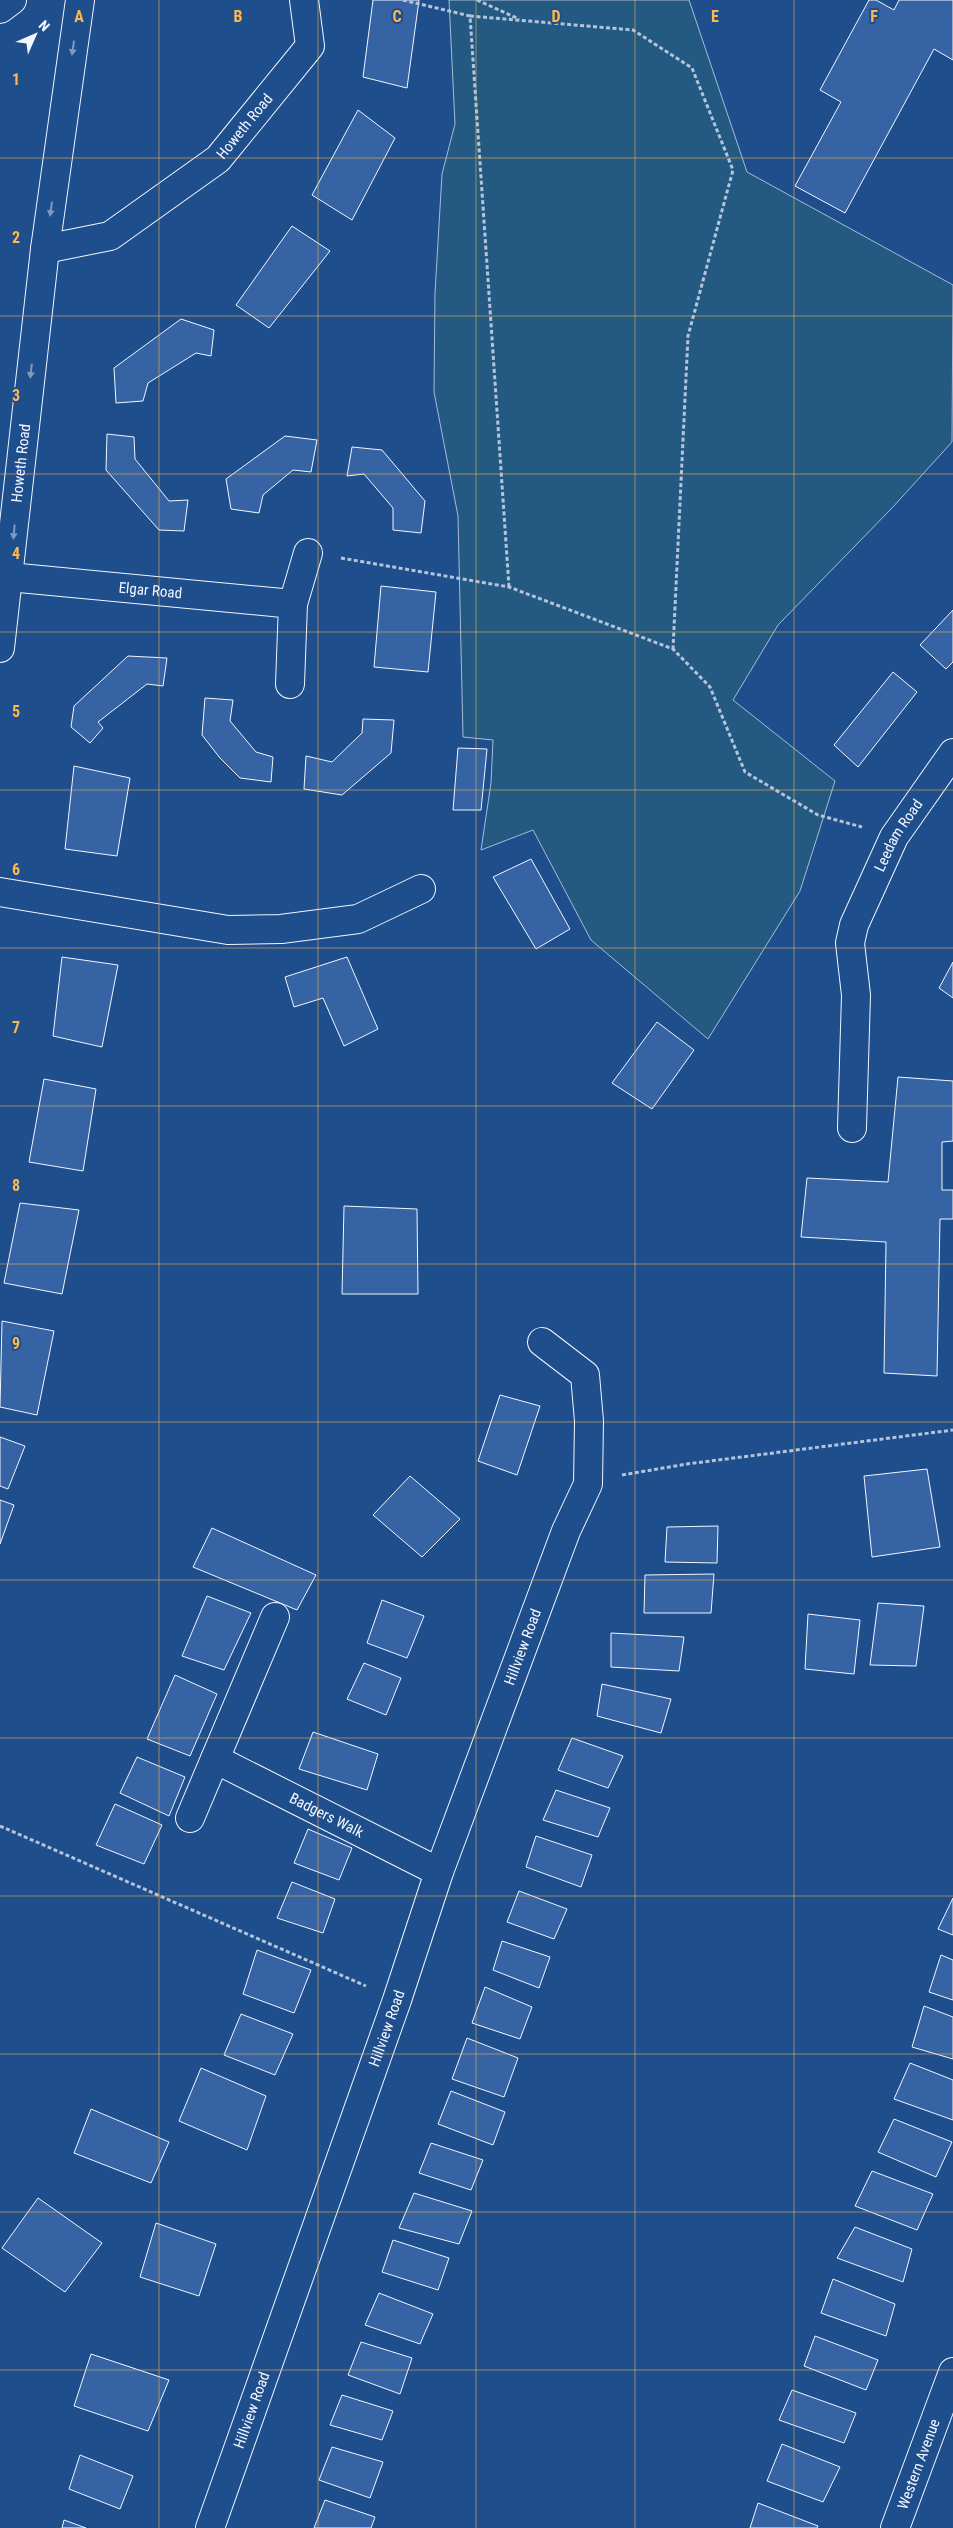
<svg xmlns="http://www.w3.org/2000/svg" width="953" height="2528" font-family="'Roboto Condensed',sans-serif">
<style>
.green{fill:#245a82;stroke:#a8bbd7}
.building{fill:#3563a3;stroke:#f2f6ff}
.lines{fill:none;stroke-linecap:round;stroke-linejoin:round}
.minor-casing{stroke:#f2f6ff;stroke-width:30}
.path{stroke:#b3c4dc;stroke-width:3;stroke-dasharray:4 2.5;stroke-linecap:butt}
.minor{stroke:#1f4e8c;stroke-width:28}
.oneway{fill:#7e9ac0}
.grid{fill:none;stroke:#ffb74d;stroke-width:1;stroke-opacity:0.55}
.labels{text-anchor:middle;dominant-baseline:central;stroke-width:4;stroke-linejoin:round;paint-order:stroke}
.street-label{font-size:15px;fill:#f2f6ff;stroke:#1f4e8c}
.grid-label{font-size:16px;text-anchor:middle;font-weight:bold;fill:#ffb74d;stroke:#1f4e8c;stroke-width:4;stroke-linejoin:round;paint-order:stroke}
</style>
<rect width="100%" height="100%" fill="#1f4e8c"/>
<polygon class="green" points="449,0 689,0 747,172 953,285 952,442 892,508 778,625 733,700 835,781 800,891 708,1039 591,940 533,830 481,850 491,783 493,740 463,737 458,516 434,392 435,293 442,174 455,124"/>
<g class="building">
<polygon points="373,0 419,0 407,88 363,77"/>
<polygon points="869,0 876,0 894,10 899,0 953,0 953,60 934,49 845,213 795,186 841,102 820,90"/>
<polygon points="358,110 395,138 352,220 312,195"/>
<polygon points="292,226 330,251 269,328 236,305"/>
<polygon points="181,319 214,330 211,356 196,353 148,383 143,401 116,403 114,368"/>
<polygon points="107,434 134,437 135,459 169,501 188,500 184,531 159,530 106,470"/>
<polygon points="285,436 317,440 311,472 293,470 263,495 259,513 231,509 226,479"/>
<polygon points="352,447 382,450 425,501 421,533 393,530 393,508 364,474 347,476"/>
<polygon points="381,586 436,592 428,672 374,667"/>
<polygon points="953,610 953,662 946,669 920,645"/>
<polygon points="128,656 167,658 163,686 147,684 98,722 103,728 90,743 71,727 74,706"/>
<polygon points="893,672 917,692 858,767 834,745"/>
<polygon points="205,698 233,700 230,721 256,752 273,757 271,782 240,778 220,758 202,735"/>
<polygon points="363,719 394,720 391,753 342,795 304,789 306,756 332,762 362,733"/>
<polygon points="458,748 487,749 481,810 453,810"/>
<polygon points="74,766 130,778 117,856 65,849"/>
<polygon points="531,859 570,929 536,949 493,877"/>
<polygon points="62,957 118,965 102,1047 53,1036"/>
<polygon points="347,957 378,1029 344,1046 323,998 294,1007 285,977"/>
<polygon points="953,962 953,998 939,988"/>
<polygon points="657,1022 694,1050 652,1109 612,1083"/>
<polygon points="898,1077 953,1081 953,1141 942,1142 942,1190 953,1190 953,1219 940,1219 937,1376 884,1373 886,1242 801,1237 807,1178 888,1182"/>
<polygon points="44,1079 96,1089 83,1171 29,1162"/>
<polygon points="20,1203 79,1210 62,1294 4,1283"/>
<polygon points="344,1206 417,1209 418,1294 342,1294"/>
<polygon points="2,1321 54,1331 37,1415 0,1407"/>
<polygon points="500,1395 540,1406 517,1475 478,1461"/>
<polygon points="0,1437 25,1446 8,1489 0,1486"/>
<polygon points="927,1469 940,1547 872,1557 864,1476"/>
<polygon points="410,1476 460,1519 422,1557 373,1515"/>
<polygon points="0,1500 14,1505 0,1544"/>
<polygon points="718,1526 717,1563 665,1562 667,1527"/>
<polygon points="212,1528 316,1575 297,1610 193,1567"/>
<polygon points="714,1574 711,1613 644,1613 645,1575"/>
<polygon points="207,1596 251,1613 224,1670 182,1656"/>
<polygon points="382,1600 424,1616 407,1658 367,1643"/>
<polygon points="878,1603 924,1606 916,1666 870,1665"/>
<polygon points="808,1614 860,1620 854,1674 805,1669"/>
<polygon points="611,1633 684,1637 679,1671 611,1667"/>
<polygon points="364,1663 401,1678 386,1715 347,1699"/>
<polygon points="175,1675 217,1694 190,1756 147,1739"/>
<polygon points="602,1684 671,1699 661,1733 597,1716"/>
<polygon points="313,1732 378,1754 367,1790 299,1769"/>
<polygon points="572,1738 623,1756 608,1788 558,1770"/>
<polygon points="137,1757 185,1777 169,1816 120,1793"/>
<polygon points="556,1790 610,1808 598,1837 543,1820"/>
<polygon points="115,1804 162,1825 144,1864 96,1845"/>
<polygon points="308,1829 352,1848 339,1880 294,1863"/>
<polygon points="536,1836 592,1855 581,1887 526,1867"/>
<polygon points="292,1882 335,1899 323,1933 277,1918"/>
<polygon points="519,1891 567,1909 554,1939 507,1922"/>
<polygon points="953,1898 953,1935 938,1929"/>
<polygon points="502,1941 550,1957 539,1988 493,1970"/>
<polygon points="257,1950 311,1970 294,2013 243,1994"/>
<polygon points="941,1955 953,1960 953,2000 929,1992"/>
<polygon points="485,1987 532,2007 520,2039 472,2023"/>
<polygon points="924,2006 953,2017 953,2059 912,2047"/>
<polygon points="241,2014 293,2034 275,2075 224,2055"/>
<polygon points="467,2038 518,2058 504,2097 452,2079"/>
<polygon points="910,2063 953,2080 953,2120 894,2099"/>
<polygon points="201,2068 266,2096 247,2150 179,2121"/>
<polygon points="451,2091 505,2112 493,2145 438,2124"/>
<polygon points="91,2109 169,2142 151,2183 74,2153"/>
<polygon points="894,2119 952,2142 936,2177 878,2152"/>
<polygon points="431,2143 483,2160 471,2190 419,2173"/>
<polygon points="872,2171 933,2194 917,2230 855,2206"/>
<polygon points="414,2193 472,2211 459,2244 399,2228"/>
<polygon points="38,2198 102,2243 65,2292 2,2248"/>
<polygon points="156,2223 216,2244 199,2296 140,2277"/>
<polygon points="855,2227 912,2249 903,2282 837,2258"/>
<polygon points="393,2240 449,2258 438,2290 382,2272"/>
<polygon points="833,2279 895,2304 886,2336 821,2313"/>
<polygon points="379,2293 433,2314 420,2344 365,2325"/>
<polygon points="815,2336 878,2360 866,2390 804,2366"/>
<polygon points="361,2342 412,2358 400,2394 348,2375"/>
<polygon points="91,2354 169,2380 148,2431 74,2406"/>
<polygon points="792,2390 856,2413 844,2443 779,2420"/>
<polygon points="342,2395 393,2411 382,2440 330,2425"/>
<polygon points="782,2444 840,2467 823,2502 767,2481"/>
<polygon points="332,2447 383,2462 370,2498 319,2480"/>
<polygon points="80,2455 133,2476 120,2509 69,2489"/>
<polygon points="325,2500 375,2517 371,2528 314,2528"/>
<polygon points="758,2503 818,2526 817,2528 750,2528"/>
<polygon points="64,2520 86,2528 62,2528"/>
</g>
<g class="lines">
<defs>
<g id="minor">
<polyline points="0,9 12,0"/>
<path id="s1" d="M45 249 110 236 218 159 310 46 304 0"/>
<path id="s2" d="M9 577 293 604 308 553"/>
<path id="s3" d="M0 648 45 249 80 0"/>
<polyline points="290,684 293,604"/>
<polyline points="0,892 228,930 281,929 358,919 421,889"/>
<path id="s4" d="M852 1128 856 995 850 943 854 925 894 837 953 753"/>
<path id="s5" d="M215 1759 439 1872"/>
<polyline points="190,1818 275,1617"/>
<path id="s6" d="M210 2528 397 2000 439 1872 566 1531 588 1484 589 1421 585 1375 542 1342"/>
<path id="s7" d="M895 2528 953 2372"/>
</g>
</defs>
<use href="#minor" class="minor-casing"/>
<g class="path">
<polyline points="403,0 470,16 509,587"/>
<polyline points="477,0 519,19"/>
<polyline points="470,16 633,30 692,68 733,170 688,336 673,649"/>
<polyline points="341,558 509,587 673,649 710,687 745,772 818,815 862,827"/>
<polyline points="622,1475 687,1464 953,1430"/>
<polyline points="0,1826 366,1986"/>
</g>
<use href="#minor" class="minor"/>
</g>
<defs><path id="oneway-solid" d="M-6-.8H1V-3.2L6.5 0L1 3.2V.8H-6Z" transform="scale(1.25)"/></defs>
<g class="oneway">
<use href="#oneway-solid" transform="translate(73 48) rotate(98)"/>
<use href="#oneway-solid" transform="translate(51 209) rotate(98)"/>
<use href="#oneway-solid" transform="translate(31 371) rotate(97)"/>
<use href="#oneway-solid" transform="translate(14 532) rotate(95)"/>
</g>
<path class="grid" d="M159 0V2528M318 0V2528M476 0V2528M635 0V2528M794 0V2528M0 158H953M0 316H953M0 474H953M0 632H953M0 790H953M0 948H953M0 1106H953M0 1264H953M0 1422H953M0 1580H953M0 1738H953M0 1896H953M0 2054H953M0 2212H953M0 2370H953"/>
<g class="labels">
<g class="street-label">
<text stroke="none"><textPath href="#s1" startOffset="241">Howeth Road</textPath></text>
<text stroke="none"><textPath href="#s3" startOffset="186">Howeth Road</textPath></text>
<text stroke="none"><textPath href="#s2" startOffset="142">Elgar Road</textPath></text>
<text stroke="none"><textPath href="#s4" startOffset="304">Leedam Road</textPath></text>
<text stroke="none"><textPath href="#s6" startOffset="935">Hillview Road</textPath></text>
<text stroke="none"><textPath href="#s5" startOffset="125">Badgers Walk</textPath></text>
<text stroke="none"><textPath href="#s6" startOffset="530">Hillview Road</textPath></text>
<text stroke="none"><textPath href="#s6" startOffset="125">Hillview Road</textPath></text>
<text stroke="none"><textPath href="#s7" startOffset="68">Western Avenue</textPath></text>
</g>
</g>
<g class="grid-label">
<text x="79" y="22">A</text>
<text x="238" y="22">B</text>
<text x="397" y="22">C</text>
<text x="556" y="22">D</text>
<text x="715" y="22">E</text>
<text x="874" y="22">F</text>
<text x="16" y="85">1</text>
<text x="16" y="243">2</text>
<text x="16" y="401">3</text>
<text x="16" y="559">4</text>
<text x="16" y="717">5</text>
<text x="16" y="875">6</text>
<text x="16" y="1033">7</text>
<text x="16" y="1191">8</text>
<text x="16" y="1349">9</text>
</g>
<g transform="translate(35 35) rotate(45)" stroke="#1f4e8c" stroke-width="4" paint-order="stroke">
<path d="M0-4L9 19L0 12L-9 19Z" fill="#f2f6ff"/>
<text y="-8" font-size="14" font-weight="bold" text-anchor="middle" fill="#f2f6ff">N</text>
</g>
</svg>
